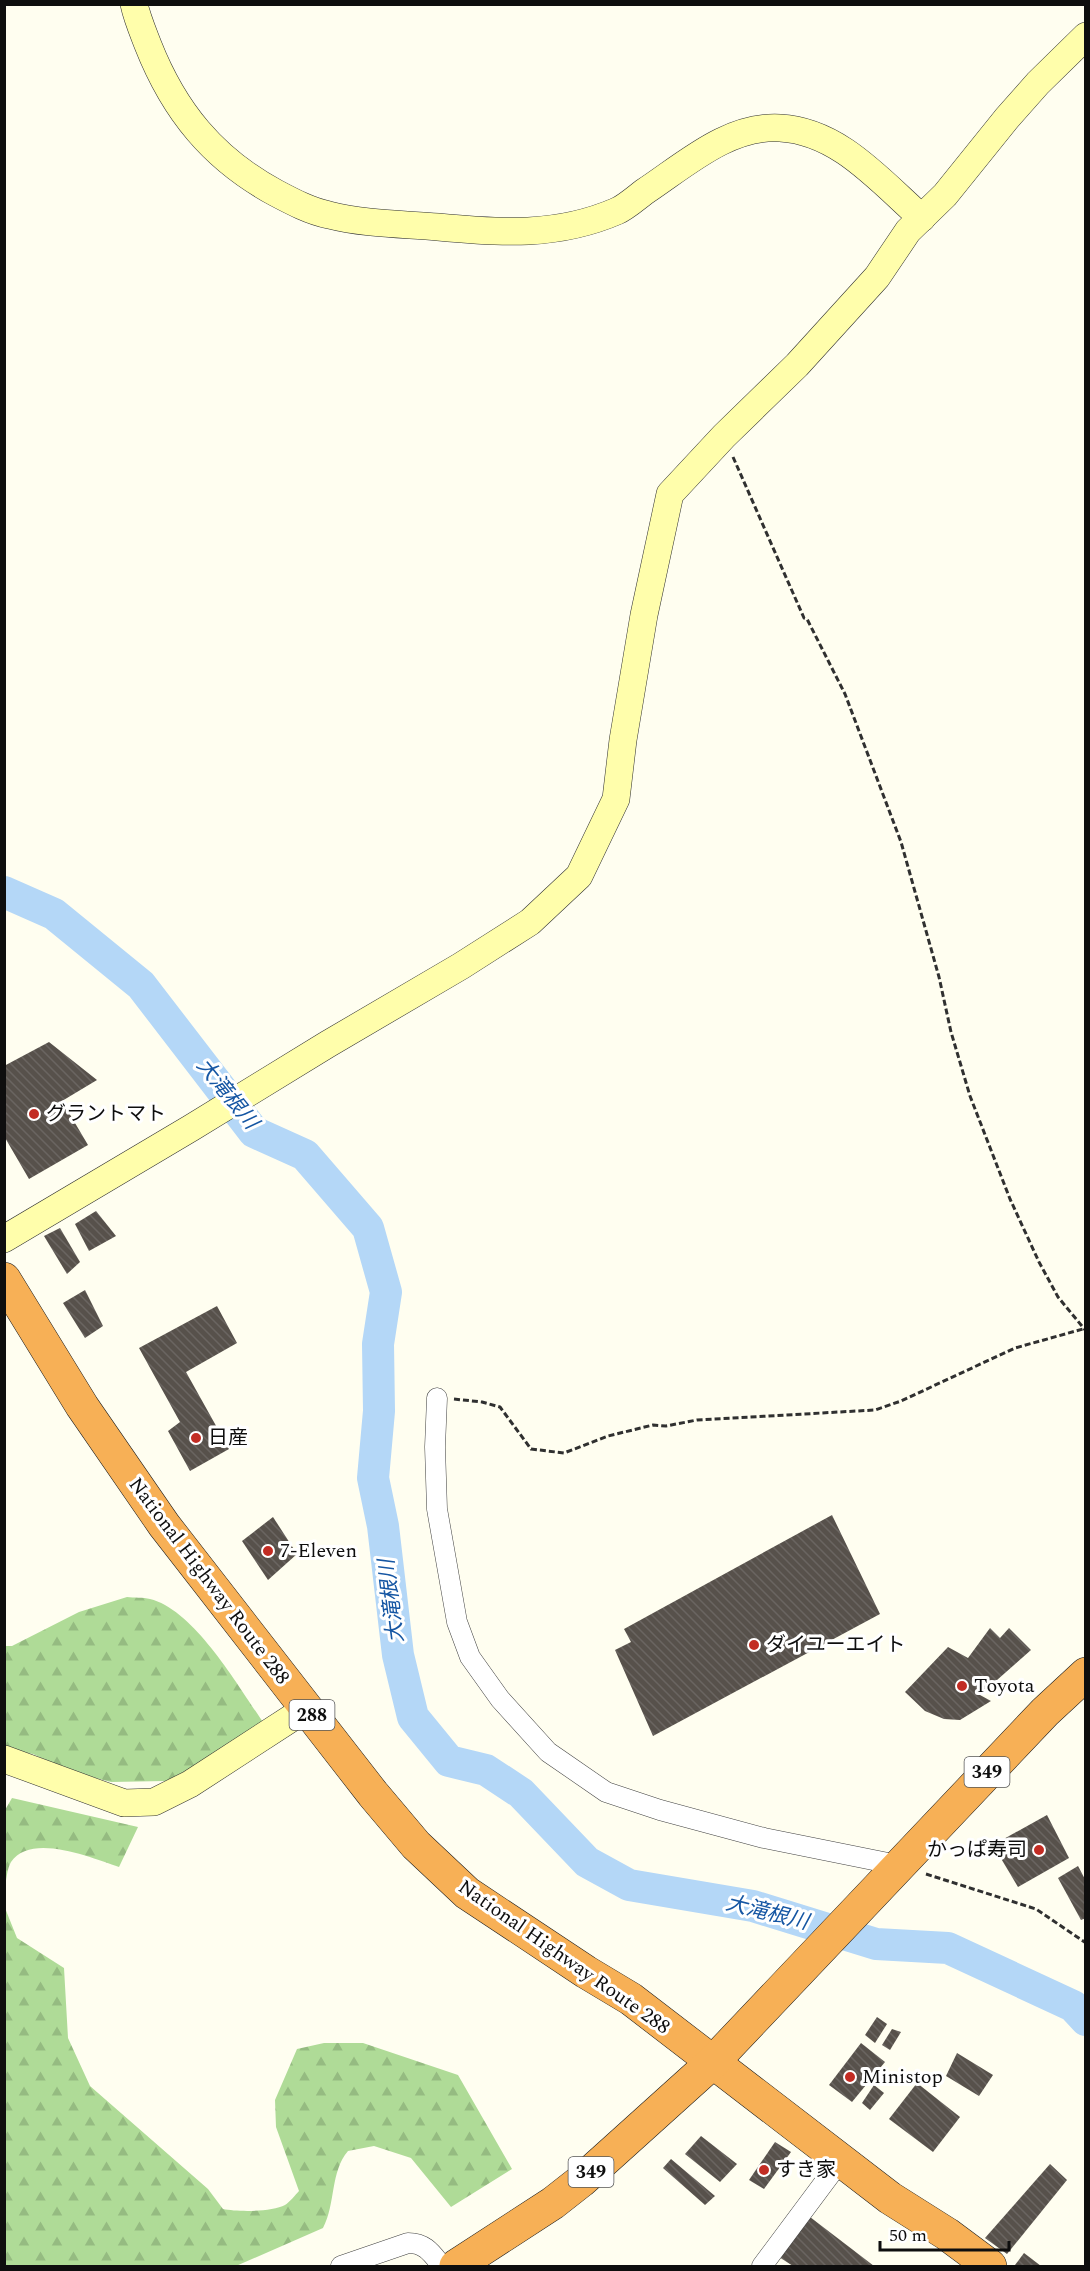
<svg xmlns="http://www.w3.org/2000/svg" width="1090" height="2271" font-family="Spectral,'Noto Sans JP',serif">
<style>
.forest{fill:url(#forest-firs)}
.lines{fill:none;stroke-linecap:round;stroke-linejoin:round}
.river{stroke:#b4d7f7;stroke-width:32}
.building{fill:url(#building-back-hatch)}
.street-casing{stroke:#414141;stroke-width:21}
.secondary-casing{stroke:#303030;stroke-width:28}
.highway-casing{stroke:#1f1f1f;stroke-width:34}
.path{stroke:#303030;stroke-width:3;stroke-dasharray:6 3;stroke-linecap:butt}
.street{stroke:#fff;stroke-width:20}
.secondary{stroke:#fffeab;stroke-width:27}
.highway{stroke:#f7b056;stroke-width:33}
.poi-dot{fill:#c22c23;stroke:#fff;stroke-width:2}
.labels{text-anchor:middle;dominant-baseline:central;stroke-width:6;stroke-linejoin:round;paint-order:stroke}
.shield{fill:#fff;stroke:#565656;stroke-width:1.5}
.shield-label{font-size:18px;font-weight:bold;fill:#0e0e0e}
.poi-label{font-size:20px;fill:#0e0e0e;stroke:#fff;text-anchor:start}
.street-label{font-size:20px;fill:#0e0e0e;stroke:#fff}
.water-label{font-size:21px;font-style:italic;fill:#1556a3;stroke:#fff}
</style>
<defs>
<pattern id="forest-firs" width="22" height="20" patternUnits="userSpaceOnUse" patternTransform="scale(1.5)"><rect width="22" height="20" fill="#afdb97"/><path d="M5 1l3.5 6h-7zM16 11l3.5 6h-7z" fill="#95bb81"/></pattern>
<pattern id="building-back-hatch" width="6" height="6" patternUnits="userSpaceOnUse" patternTransform="scale(1.5)"><rect width="6" height="6" fill="#57514b"/><path d="M-1 5l2 2M0 0l6 6M5-1l2 2" fill="none" stroke="#6a6561"/></pattern>
</defs>
<rect width="100%" height="100%" fill="#fffef0"/>
<g class="forest">
<path d="M127 1597C134 1598 143 1597 150 1599 195 1610 239 1688 265 1725L190 1777 165 1781 111 1782 69 1771 33 1754 5 1749 4 1646H12L79 1612Z"/>
<path d="M12 1798 138 1827 119 1867C92 1858 31 1832 11 1862 7 1869 6 1881 5 1889V1810Z"/>
<path d="M5 1908 17 1938 64 1968 68 2038 90 2086 208 2189 223 2209C238 2212 272 2212 285 2205 290 2202 295 2195 299 2191L276 2127 275 2100 297 2049 324 2043H363L458 2075 512 2169 451 2207 411 2158 374 2146 348 2151C330 2172 336 2203 323 2228L236 2266H5Z"/>
</g>
<g class="lines">
<polyline class="river" points="4,892 54,914 141,985 254,1132 305,1155 368,1228 386,1292 378,1344 379,1411 373,1478 383,1526 398,1655 413,1717 449,1761 486,1770 521,1793 587,1862 629,1885 753,1906 876,1944 948,1948 1073,2006 1086,2020"/>
</g>
<g class="building">
<polygon points="49,1042 97,1080 62,1101 88,1145 29,1179 4,1136 4,1066"/>
<polygon points="96,1211 116,1236 89,1251 75,1224"/>
<polygon points="60,1228 80,1262 67,1274 44,1236"/>
<polygon points="85,1290 103,1326 85,1338 63,1303"/>
<polygon points="217,1306 237,1343 186,1372 229,1449 190,1471 168,1431 180,1422 139,1348"/>
<polygon points="832,1515 880,1614 653,1736 615,1650 631,1642 624,1629"/>
<polygon points="273,1517 297,1554 268,1580 242,1541"/>
<polygon points="990,1628 1000,1638 1009,1628 1031,1650 980,1695 991,1701 960,1720 944,1719 925,1711 905,1692 948,1647 968,1658"/>
<polygon points="1047,1815 1069,1858 1018,1887 993,1845"/>
<polygon points="1078,1866 1086,1881 1086,1918 1081,1920 1058,1878"/>
<polygon points="877,2017 887,2024 875,2043 865,2035"/>
<polygon points="892,2029 901,2032 890,2050 882,2045"/>
<polygon points="861,2043 885,2062 852,2102 829,2085"/>
<polygon points="957,2053 993,2075 979,2096 946,2076"/>
<polygon points="917,2083 960,2117 933,2152 889,2119"/>
<polygon points="874,2085 884,2093 870,2110 862,2103"/>
<polygon points="701,2136 737,2164 720,2182 685,2154"/>
<polygon points="775,2142 791,2152 764,2189 749,2180"/>
<polygon points="671,2159 715,2196 705,2205 663,2168"/>
<polygon points="1050,2164 1067,2180 1007,2254 985,2238"/>
<polygon points="810,2217 874,2266 793,2266 779,2257"/>
<polygon points="1024,2253 1041,2266 1016,2266 1015,2265"/>
</g>
<g class="lines">
<defs>
<g id="street">
<polyline points="437,1398 435,1447 437,1509 457,1622 470,1657 500,1699 548,1752 606,1792 660,1810 764,1838 898,1865"/>
<path d="M341 2266 408 2243C426 2243 432 2254 442 2266"/>
<polyline points="762,2266 841,2160"/>
</g>
<g id="secondary">
<path d="M134 4C137 18 143 32 148 45 174 111 213 159 276 193 293 202 310 211 329 215 364 224 402 224 438 227 500 233 557 237 617 211 626 207 636 198 644 192 685 165 728 125 780 128 839 131 880 181 922 218"/>
<polyline points="4,1239 191,1128 328,1044 461,966 530,922 579,876 616,799 623,740 644,615 670,494 724,436 797,365 877,277 908,231 945,195 1007,118 1038,83 1086,36"/>
<polyline points="4,1759 124,1803 154,1802 190,1784 307,1708"/>
</g>
<g id="highway">
<polyline points="4,1279 82,1406 164,1525 373,1794 416,1845 467,1893 586,1972 631,1999 890,2198 947,2234 990,2266"/>
<polyline points="456,2266 553,2203 581,2181 713,2062 1045,1712 1086,1674"/>
</g>
</defs>
<use href="#street" class="street-casing"/>
<use href="#secondary" class="secondary-casing"/>
<use href="#highway" class="highway-casing"/>
<g class="path">
<polyline points="733,457 804,618 807,619 845,694 901,842 939,977 951,1032 970,1096 1010,1199 1039,1262 1058,1297 1086,1331"/>
<polyline points="454,1399 482,1402 500,1407 531,1449 564,1453 608,1436 653,1425 666,1426 697,1420 875,1410 901,1401 1015,1348 1083,1329"/>
<polyline points="926,1874 1036,1909 1086,1943"/>
</g>
<use href="#street" class="street"/>
<use href="#secondary" class="secondary"/>
<use href="#highway" class="highway"/>
</g>
<g class="poi-dot">
<circle cx="34" cy="1114" r="6"/>
<circle cx="196" cy="1438" r="6"/>
<circle cx="268" cy="1551" r="6"/>
<circle cx="754" cy="1645" r="6"/>
<circle cx="962" cy="1686" r="6"/>
<circle cx="1039" cy="1850" r="6"/>
<circle cx="850" cy="2077" r="6"/>
<circle cx="764" cy="2170" r="6"/>
</g>
<g class="labels">
<g class="shield">
<rect x="289.5" y="1700" width="45" height="30" rx="4.5"/>
<rect x="964.5" y="1757" width="45" height="30" rx="4.5"/>
<rect x="568.5" y="2157" width="45" height="30" rx="4.5"/>
</g>
<g class="shield-label">
<text x="312" y="1715">288</text>
<text x="987" y="1772">349</text>
<text x="591" y="2172">349</text>
</g>
<g class="poi-label">
<text x="46" y="1114">グラントマト</text>
<text x="208" y="1438">日産</text>
<text x="280" y="1551">7-Eleven</text>
<text x="766" y="1645">ダイユーエイト</text>
<text x="974" y="1686">Toyota</text>
<text x="1027" y="1850" text-anchor="end">かっぱ寿司</text>
<text x="862" y="2077">Ministop</text>
<text x="776" y="2170">すき家</text>
</g>
<g class="street-label">
<text transform="translate(209 1581) rotate(53)">National Highway Route 288</text>
<text transform="translate(564 1957) rotate(35)">National Highway Route 288</text>
</g>
<g class="water-label">
<text transform="translate(227 1094) rotate(51)">大滝根川</text>
<text transform="translate(392 1601) rotate(-97)">大滝根川</text>
<text transform="translate(767 1913) rotate(14)">大滝根川</text>
</g>
</g>
<rect width="1090" height="2271" fill="none" stroke="#0e0e0e" stroke-width="12"/>
<path d="M880 2241v9h129v-9" fill="none" stroke="#0e0e0e" stroke-width="3"/>
<text x="889" y="2241" font-size="18" fill="#0e0e0e" stroke="#ffffff" stroke-width="4.5" paint-order="stroke">50 m</text>
</svg>
